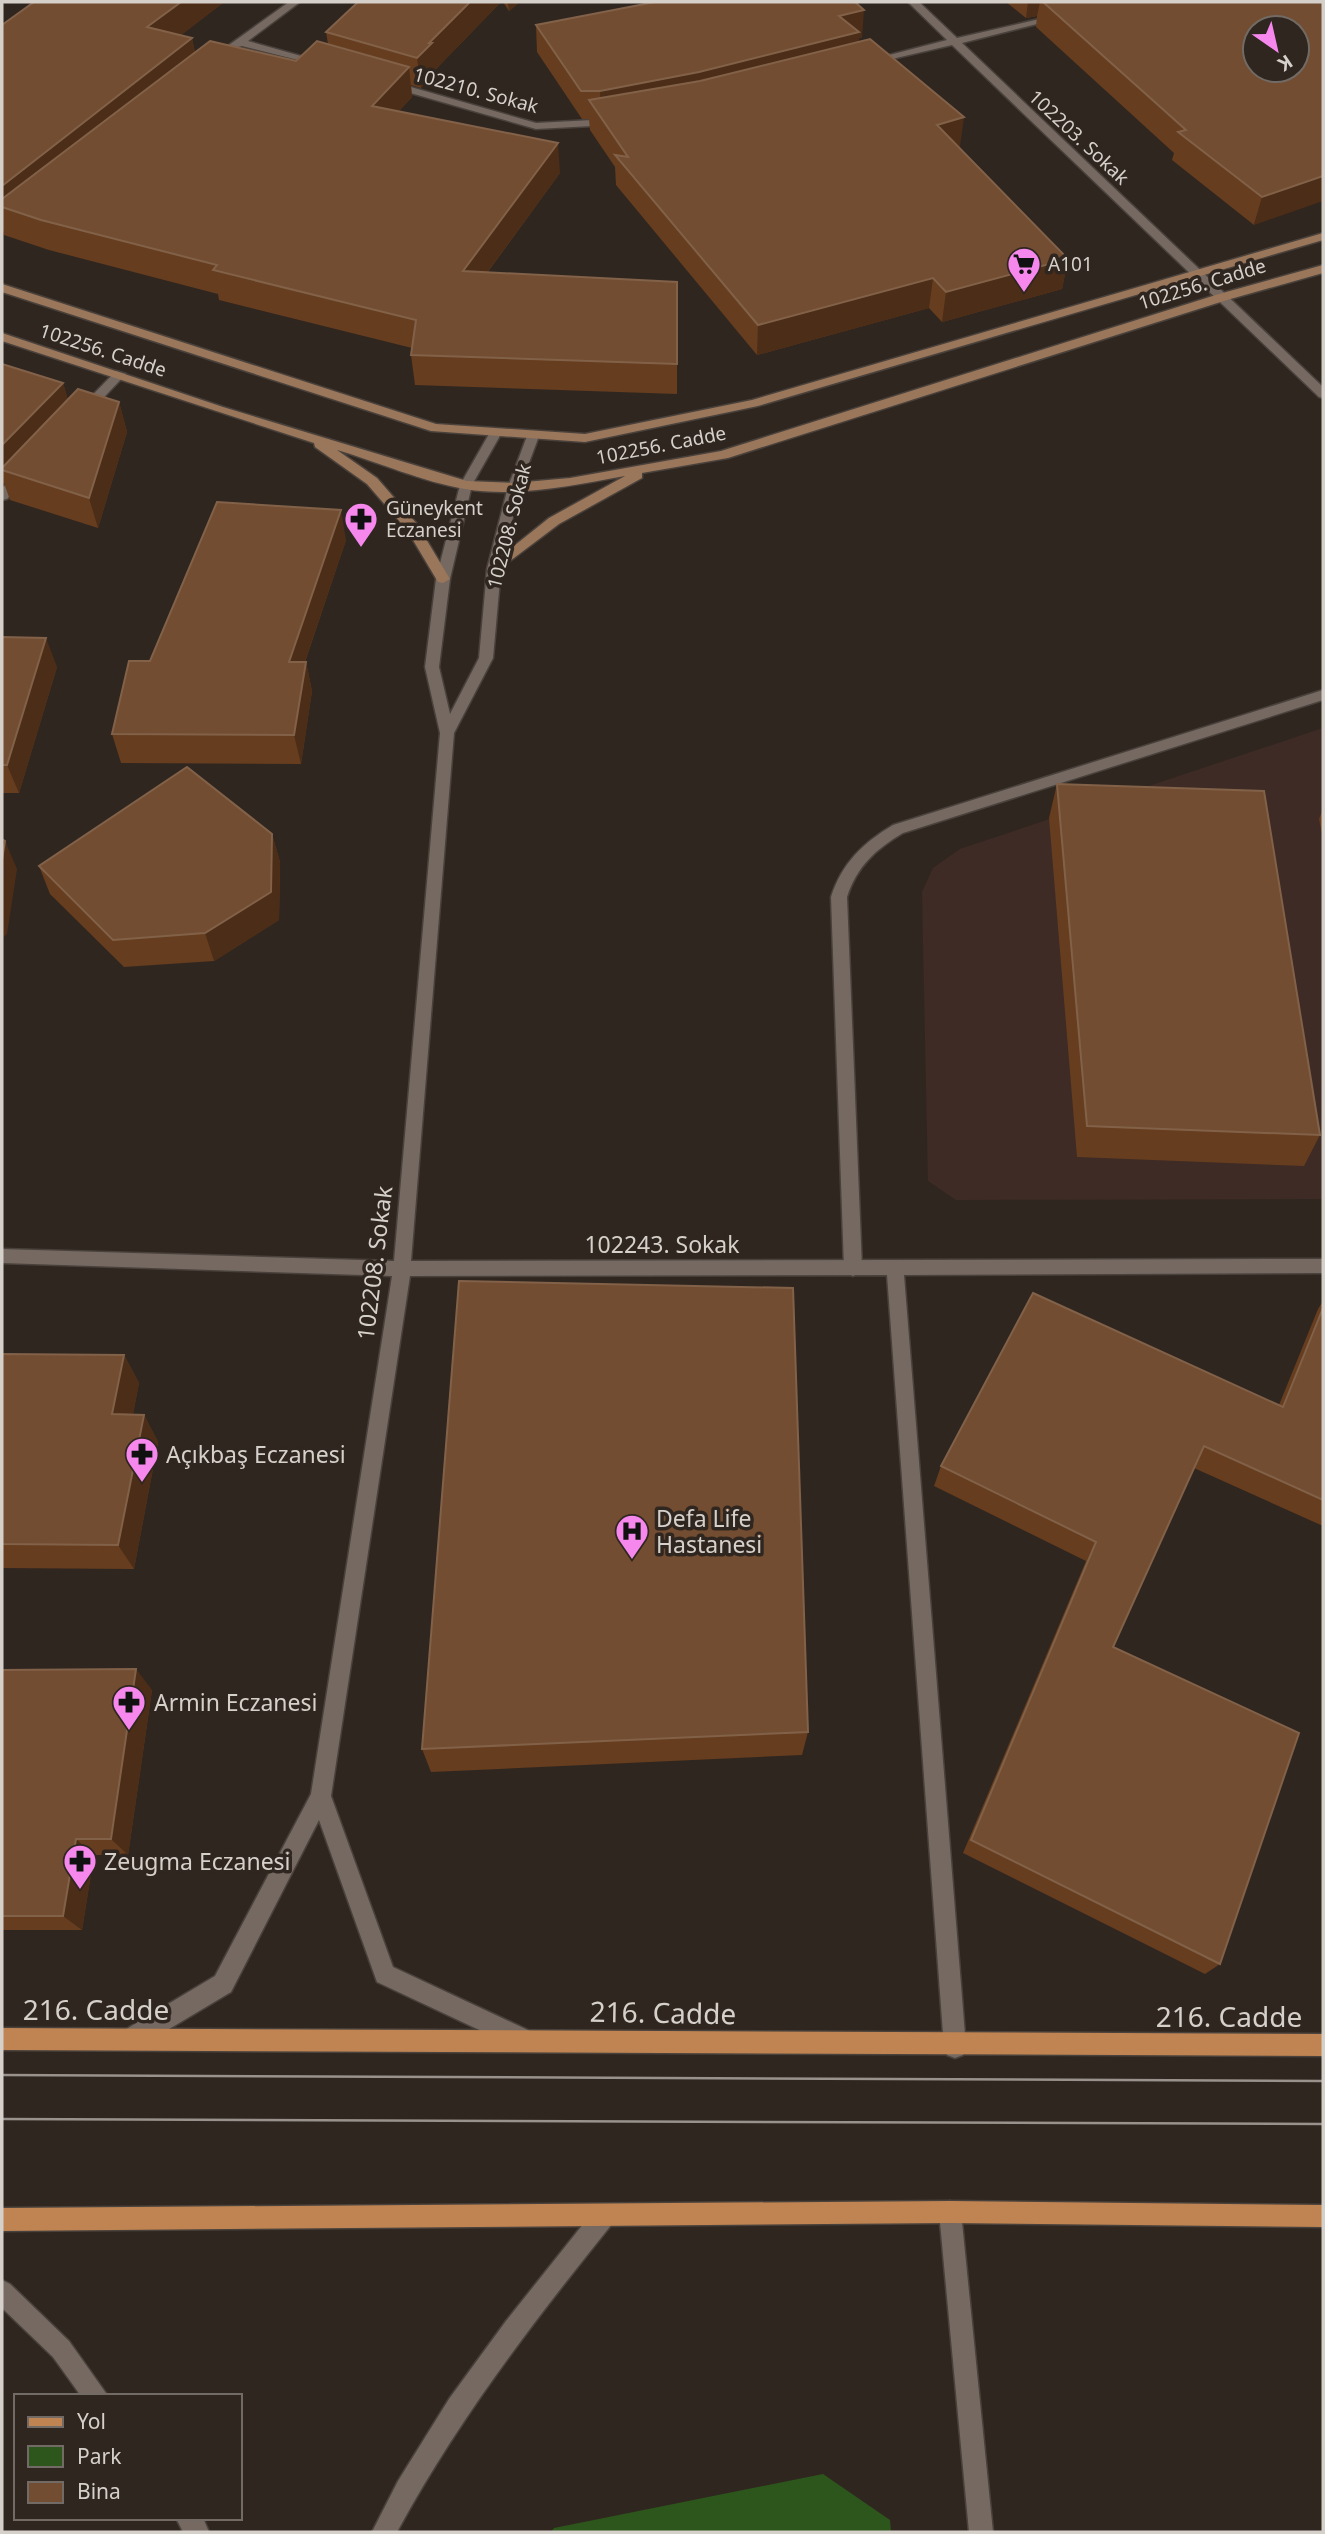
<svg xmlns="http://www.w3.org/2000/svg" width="1325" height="2534" font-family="'Noto Sans',sans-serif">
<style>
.education{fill:#3e2b25}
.green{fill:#2c561b}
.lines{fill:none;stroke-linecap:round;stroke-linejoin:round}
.lane-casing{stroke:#49413b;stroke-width:3}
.street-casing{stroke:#49413b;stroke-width:3}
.secondary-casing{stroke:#49413b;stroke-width:3}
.primary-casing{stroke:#49413b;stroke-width:3}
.lane{fill:#756962;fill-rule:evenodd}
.street{fill:#756962;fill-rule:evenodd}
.secondary{fill:#9a765a;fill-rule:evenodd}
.primary{fill:#bf8452;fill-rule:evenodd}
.tram{stroke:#99928c;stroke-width:2.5}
.wall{fill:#663d1e}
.shaded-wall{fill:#4c2d17}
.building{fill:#724d31;stroke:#826149;stroke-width:2;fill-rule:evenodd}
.labels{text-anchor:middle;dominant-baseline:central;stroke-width:7;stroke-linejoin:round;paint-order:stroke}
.far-street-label{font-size:19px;fill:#d6d0cb;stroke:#302620}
.far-poi-label{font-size:19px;fill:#d6d0cb;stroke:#302620;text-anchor:start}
.street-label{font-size:23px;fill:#d6d0cb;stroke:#302620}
.poi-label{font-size:23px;fill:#d6d0cb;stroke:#302620;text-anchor:start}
.near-street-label{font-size:28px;fill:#d6d0cb;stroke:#302620}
</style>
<rect width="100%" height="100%" fill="#302620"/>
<polygon class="education" points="1323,728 1323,1199 956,1200 928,1181 922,892 933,868 960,849"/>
<polygon class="green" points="823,2474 890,2520 891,2532 551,2532 554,2528"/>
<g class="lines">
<defs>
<path id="lane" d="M1323 690V700L903 833C876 849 857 866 847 897L862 1268 859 1273 853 1276 847 1273 844 1268 831 897C842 863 863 843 893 825Z"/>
<g id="street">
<polygon points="289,2 300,2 248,41 326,63 326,67 242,46 229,49 229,45"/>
<polygon points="908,2 919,2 957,38 1061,14 1061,18 962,43 1323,387 1323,398 1319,397 952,45 866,65 866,61 947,40"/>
<polygon points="390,81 536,123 611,119 616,122 611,125 536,129 386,86 385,84"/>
<polygon points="116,371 126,374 87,415 79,415 79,409"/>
<polygon points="495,430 501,434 472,485 450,579 439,667 450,714 479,658 487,569 508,487 527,436 533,432 539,436 520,487 501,569 493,658 454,733 411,1261 1323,1259 1323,1273 904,1275 966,2047 963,2055 955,2058 947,2055 944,2047 887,1275 410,1276 331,1796 393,1967 530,2031 533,2039 530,2047 522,2050 377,1982 319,1820 231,1992 139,2047 131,2050 123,2047 120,2039 123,2031 215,1976 311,1794 392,1276 2,1263 2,1249 394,1261 440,733 425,667 436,579 460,485 489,434"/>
<polygon points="22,471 28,475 27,478 7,499 2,500 2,488"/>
<polygon points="950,2201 958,2204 961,2212 993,2532 969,2532 939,2212 942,2204"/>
<path d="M604 2205 612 2208 615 2216 612 2224C533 2322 457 2421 397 2532H372L398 2481 449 2399 506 2321 596 2208Z"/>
<polygon points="2,2280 10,2284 69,2341 108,2396 81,2396 53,2357 2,2308"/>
<polygon points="176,2518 203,2518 209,2532 183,2532"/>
</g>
<g id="secondary">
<polygon points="1323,233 1323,240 758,406 585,442 431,431 2,292 2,284 436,424 585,434 752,400"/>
<path d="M1323 265V273L1227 300 728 458 642 473V478L559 524 494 573 489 572V566L549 518 625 476C574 485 517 498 465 489 423 482 378 462 337 450L377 478 417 524 450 579 443 583 438 582 407 530 367 484 315 447 314 443 2 341V333L223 407 467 481 514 483 570 478 721 451 1219 294Z"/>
</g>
<g id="primary">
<polygon points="2,2028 1323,2034 1323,2056 2,2050"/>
<polygon points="950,2201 1323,2205 1323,2227 950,2223 2,2231 2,2208"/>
</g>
</defs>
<use href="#lane" class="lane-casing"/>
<use href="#street" class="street-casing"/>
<use href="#secondary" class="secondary-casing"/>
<use href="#primary" class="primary-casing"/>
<use href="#lane" class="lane"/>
<use href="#street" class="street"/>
<use href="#secondary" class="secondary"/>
<use href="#primary" class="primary"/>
<g class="tram">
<polyline points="2,2075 1323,2081"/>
<polyline points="2,2119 1323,2124"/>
</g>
</g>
<g class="wall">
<polygon points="224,2 181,35 192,38 195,53 296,61 328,44 326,32 358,2 501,2 435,70 435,72 421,88 411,85 412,97 399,111 560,173 487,273 677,282 677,394 415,385 411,355 412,348 219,300 218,294 49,250 4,235 2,226 2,25"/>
<polygon points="503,2 520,2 509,11"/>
<polygon points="1006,2 1323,2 1254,225 1172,160 1174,153 1036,27 1037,16 1026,18"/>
<polygon points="536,25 862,38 859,38 858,42 960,146 958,147 1068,259 1062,289 942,322 929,308 757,355 616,185 615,167 590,130 589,119 582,119 537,52"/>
<polygon points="2,364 63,383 68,400 119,402 127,432 98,528 10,500 4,483 2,485"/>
<polygon points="346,540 305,662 306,662 312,691 301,764 121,763 112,734 150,661"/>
<polygon points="2,637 57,667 19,793 2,793"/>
<polygon points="1057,784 1320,1135 1304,1166 1077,1157 1049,818"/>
<polygon points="1323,809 1323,839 1319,819"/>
<polygon points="272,834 280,862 279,920 214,961 124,967 50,894 39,866"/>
<polygon points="1323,1301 1323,1526 1194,1468 1113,1647 1220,1964 1205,1974 963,1853 1086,1561 934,1486 941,1466 1279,1405 1318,1309"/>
<polygon points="2,1354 124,1355 139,1383 133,1414 144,1415 158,1442 134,1569 2,1568"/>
<polygon points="2,1670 152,1690 128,1855 94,1855 82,1930 2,1930"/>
<polygon points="808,1732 802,1755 431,1772 422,1749"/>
</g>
<g class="shaded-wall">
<polygon points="181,2 224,2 154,56 147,27"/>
<polygon points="470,2 501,2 435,70 435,72 421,88 417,58 429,43"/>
<polygon points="508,2 520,2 509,11"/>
<polygon points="1028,2 1040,2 1037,16 1026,18"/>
<polygon points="864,10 862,38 859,38 857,60 601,118 600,91 839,16"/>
<polygon points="192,38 198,67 2,207 2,186"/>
<polygon points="409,67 412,97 376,135 372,106"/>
<polygon points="964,117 960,146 933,155 937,125"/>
<polygon points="558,143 560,173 466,301 463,271"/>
<polygon points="1323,176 1323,201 1254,225 1262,197"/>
<polygon points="1068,259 1062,289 942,322 946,292"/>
<polygon points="933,278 929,308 757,355 758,325"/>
<polygon points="63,383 72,413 2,470 2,445"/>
<polygon points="119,402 127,432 98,528 89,498"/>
<polygon points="341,510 346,540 295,691 289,662"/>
<polygon points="46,638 57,667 19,793 7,765"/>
<polygon points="306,662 312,691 301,764 294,735"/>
<polygon points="272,834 280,862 279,920 214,961 205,933"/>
<polygon points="5,841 17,869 7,934 2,938 2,860"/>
<polygon points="124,1355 139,1383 128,1441 112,1414"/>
<polygon points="144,1415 158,1442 134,1569 118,1545"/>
<polygon points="136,1669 152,1690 128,1855 111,1839"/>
<polygon points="76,1839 94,1855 82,1930 63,1916"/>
</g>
<g class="building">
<polygon points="34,2 181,2 147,27 192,38 2,186 2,25"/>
<polygon points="358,2 470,2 429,43 432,43 417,58 326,32"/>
<polygon points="655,2 855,2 864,10 839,16 859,32 699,72 600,91 581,91 536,25"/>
<path d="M1043 2H1323V176L1262 197 1178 132 1186 130ZM1255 28H1297V70H1255Z"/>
<polygon points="870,39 964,117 937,125 1068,259 946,292 933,278 758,325 615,155 628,157 589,100 700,81"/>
<polygon points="210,41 296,61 317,41 409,67 372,106 558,143 463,271 677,282 677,364 411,355 416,320 213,270 217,265 41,220 2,207 2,199"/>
<polygon points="2,364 63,383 2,445"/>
<polygon points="78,389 119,402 89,498 2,470 2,468"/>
<polygon points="217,502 341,510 289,662 306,662 294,735 112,734 129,661 150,661"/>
<polygon points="2,637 46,638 7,765 2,765"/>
<polygon points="187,767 272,834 271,892 205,933 113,940 39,866"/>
<polygon points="1057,784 1264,791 1320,1135 1087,1126"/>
<polygon points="2,839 5,841 2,860"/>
<polygon points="459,1281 793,1288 808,1732 422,1749"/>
<polygon points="1033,1293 1283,1407 1323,1308 1323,1500 1204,1446 1113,1647 1299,1733 1220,1964 971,1840 1096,1542 941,1466"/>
<polygon points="2,1354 124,1355 112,1414 144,1415 118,1545 2,1544"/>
<polygon points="136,1669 111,1839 76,1839 63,1916 2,1916 2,1670"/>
</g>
<defs>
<symbol id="supermarket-pin" viewBox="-11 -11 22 30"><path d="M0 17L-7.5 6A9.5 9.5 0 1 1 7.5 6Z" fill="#f688ed" stroke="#302620"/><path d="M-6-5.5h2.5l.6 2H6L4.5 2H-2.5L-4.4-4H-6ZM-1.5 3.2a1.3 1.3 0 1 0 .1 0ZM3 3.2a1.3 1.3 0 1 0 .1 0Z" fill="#111"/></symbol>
<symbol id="pharmacy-pin" viewBox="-11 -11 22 30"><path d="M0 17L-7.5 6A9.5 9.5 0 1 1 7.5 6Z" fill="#f688ed" stroke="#302620"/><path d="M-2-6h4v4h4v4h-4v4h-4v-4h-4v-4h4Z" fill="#111"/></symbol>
<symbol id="hospital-pin" viewBox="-11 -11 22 30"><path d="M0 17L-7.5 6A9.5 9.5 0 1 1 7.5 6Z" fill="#f688ed" stroke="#302620"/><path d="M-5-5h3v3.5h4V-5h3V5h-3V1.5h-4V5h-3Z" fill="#111"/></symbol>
</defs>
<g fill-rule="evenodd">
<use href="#supermarket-pin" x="1005" y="245" width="38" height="52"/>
<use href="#pharmacy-pin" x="342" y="500" width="38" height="52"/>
<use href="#pharmacy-pin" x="123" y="1435" width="38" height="52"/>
<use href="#hospital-pin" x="613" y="1512" width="38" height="52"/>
<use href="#pharmacy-pin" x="110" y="1683" width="38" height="52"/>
<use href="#pharmacy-pin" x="61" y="1842" width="38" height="52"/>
</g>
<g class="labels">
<g class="far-street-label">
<text transform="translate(476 90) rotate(15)">102210. Sokak</text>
<text transform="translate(1079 137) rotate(43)">102203. Sokak</text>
<text transform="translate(1202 284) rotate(-17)">102256. Cadde</text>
<text transform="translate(103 350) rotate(18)">102256. Cadde</text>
<text transform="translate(661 445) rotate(-11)">102256. Cadde</text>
<text transform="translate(509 526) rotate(-76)">102208. Sokak</text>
</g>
<g class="far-poi-label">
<text x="1048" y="264">A101</text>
<text x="386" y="508">Güneykent<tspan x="386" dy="22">Eczanesi</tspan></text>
</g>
<g class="street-label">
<text x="662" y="1244">102243. Sokak</text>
<text transform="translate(374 1263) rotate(-83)">102208. Sokak</text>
</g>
<g class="poi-label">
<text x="166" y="1454">Açıkbaş Eczanesi</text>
<text x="656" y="1518">Defa Life<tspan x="656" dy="26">Hastanesi</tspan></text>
<text x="154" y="1702">Armin Eczanesi</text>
<text x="104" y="1861">Zeugma Eczanesi</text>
</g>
<g class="near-street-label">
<text x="96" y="2009">216. Cadde</text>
<text transform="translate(663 2012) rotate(1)">216. Cadde</text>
<text x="1229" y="2016">216. Cadde</text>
</g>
</g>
<rect width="1325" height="2534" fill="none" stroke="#d6d0cb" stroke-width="7"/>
<rect x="14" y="2394" width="228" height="126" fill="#302620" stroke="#726a64" stroke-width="2"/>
<rect x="28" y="2417" width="35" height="10" fill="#bf8452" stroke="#726a64" stroke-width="2"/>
<text x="77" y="2429" font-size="21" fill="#d6d0cb">Yol</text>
<rect x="28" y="2446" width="35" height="21" fill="#2c561b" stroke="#726a64" stroke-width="2"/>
<text x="77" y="2464" font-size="21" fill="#d6d0cb">Park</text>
<rect x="28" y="2482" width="35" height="21" fill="#724d31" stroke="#726a64" stroke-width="2"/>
<text x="77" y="2499" font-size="21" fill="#d6d0cb">Bina</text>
<g transform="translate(1276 49) rotate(146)"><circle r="33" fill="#302620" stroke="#726a64" stroke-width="2"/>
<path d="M0-5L12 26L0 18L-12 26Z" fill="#f688ed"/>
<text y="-10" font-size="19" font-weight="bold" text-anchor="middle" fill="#d6d0cb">K</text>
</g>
</svg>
